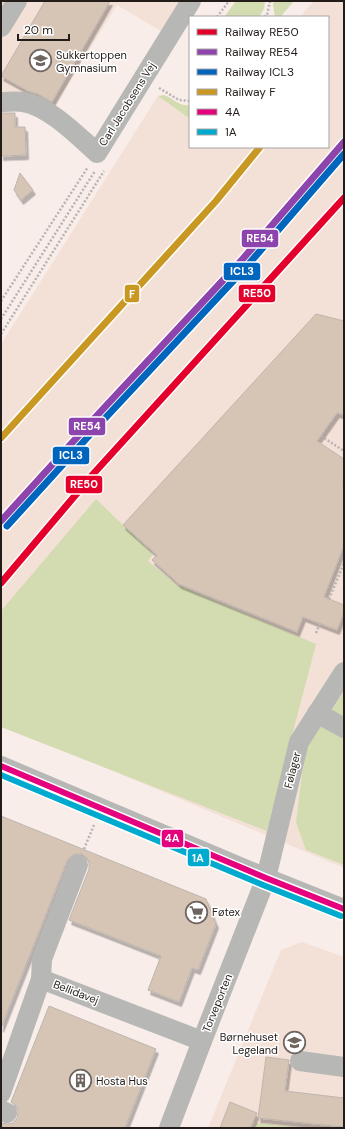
<svg xmlns="http://www.w3.org/2000/svg" width="345" height="1129" font-family="'DM Sans',sans-serif">
<style>
.built{fill:#f3e0d6}
.green{fill:#d3dbb1}
.building{fill:#d6c5b4;stroke:#bdb5b0;filter:url(#shadow)}
.lines{fill:none;stroke-linecap:round;stroke-linejoin:round}
.path{stroke:#b6b4b2;stroke-width:2.5;stroke-dasharray:2 2;stroke-linecap:butt}
.minor{stroke:#b7b8b6;stroke-width:20}
.bus-1-casing{stroke:#fff;stroke-width:9}
.bus-2-casing{stroke:#fff;stroke-width:9}
.bus-1{stroke:#e5007d;stroke-width:6}
.bus-2{stroke:#00a9ce;stroke-width:6}
.rail-1-casing{stroke:#fff;stroke-width:10}
.rail-2-casing{stroke:#fff;stroke-width:10}
.rail-3-casing{stroke:#fff;stroke-width:10}
.rail-4-casing{stroke:#fff;stroke-width:10}
.rail-1{stroke:#e4002b;stroke-width:7}
.rail-2{stroke:#8e44ad;stroke-width:7}
.rail-3{stroke:#0065bd;stroke-width:7}
.rail-4{stroke:#c89822;stroke-width:7}
.labels{text-anchor:middle;dominant-baseline:central;stroke-width:3;stroke-linejoin:round;paint-order:stroke}
.poi-label{font-size:11px;fill:#231c19;stroke:#fff;text-anchor:start}
.street-label{font-size:11px;fill:#231c19;stroke:#fff}
.line-badge{stroke:#fff;stroke-width:1.5}
.badge-label{font-size:11px;text-anchor:middle;font-weight:bold;fill:#fff}
</style>
<defs>
<filter id="shadow"><feDropShadow dx="2.5" dy="4.5" stdDeviation="0" flood-color="#0004"/></filter>
</defs>
<rect width="100%" height="100%" fill="#f8ede8"/>
<g class="built">
<polygon points="1,1 180,1 161,31 117,5 52,109 26,97 1,91"/>
<polygon points="314,1 344,1 344,868 1,724 1,344 158,96 190,119 190,147 328,147 328,17 300,17"/>
<polygon points="302,942 344,957 344,1128 208,1128 281,950"/>
</g>
<g class="green">
<polygon points="236,1 265,1 264,9 259,17 224,17"/>
<polygon points="274,1 294,1 282,15 284,17 275,17 273,5"/>
<path d="M164 95C173 98 179 107 190 105V119L158 96Z"/>
<polygon points="96,499 153,554 148,561 177,585 316,644 267,831 1,727 1,611"/>
<polygon points="344,692 344,865 306,850 296,822 302,774 308,745"/>
<polygon points="256,1123 309,1128 254,1128"/>
</g>
<g class="building">
<polygon points="45,1 110,1 52,102 38,94 28,91 1,76"/>
<polygon points="1,113 15,113 15,127 25,127 26,155 1,156"/>
<polygon points="20,173 33,190 21,200 14,190"/>
<polygon points="316,314 344,321 344,415 337,413 317,441 344,459 344,545 324,597 344,605 344,612 337,630 303,617 297,632 179,584 152,560 157,555 123,525"/>
<polygon points="1,816 206,899 216,924 198,970 192,968 179,1002 148,990 161,956 69,920 89,869 89,863 87,858 82,854 77,854 71,856 67,861 1,1028"/>
<polygon points="49,1006 156,1049 125,1128 1,1128 2,1123 8,1124 13,1123 17,1118 18,1112 17,1107 11,1102"/>
<polygon points="266,1057 289,1060 285,1091 344,1098 344,1127 258,1118"/>
<polygon points="230,1102 257,1113 250,1128 220,1128"/>
</g>
<g class="lines">
<g class="path">
<polyline points="217,17 229,1"/>
<polyline points="264,17 267,15 270,1"/>
<polyline points="159,88 179,100 190,101"/>
<polyline points="1,301 88,167"/>
<polyline points="1,319 95,171"/>
<polyline points="1,334 104,171"/>
<polyline points="321,436 344,451"/>
<polyline points="343,481 344,482"/>
<polyline points="329,599 344,563"/>
<polyline points="316,633 320,623"/>
<polyline points="84,849 94,825"/>
</g>
<g class="minor">
<polyline points="1,27 17,1"/>
<path d="M1 102C8 102 16 101 23 102 49 106 78 136 97 153L191 1"/>
<polyline points="317,713 344,728"/>
<polyline points="1,766 266,878 344,909"/>
<polyline points="41,979 42,959 78,865"/>
<polyline points="300,1061 344,1067"/>
<polyline points="1,1093 41,979 202,1041"/>
<polyline points="1,1110 7,1113"/>
<polyline points="169,1128 202,1041 266,878 299,742 344,672"/>
</g>
<defs>
<polyline id="bus-1" points="1,766 266,878 344,909"/>
<polyline id="bus-2" points="1,775 263,885 341,916"/>
</defs>
<use href="#bus-1" class="bus-1-casing"/>
<use href="#bus-2" class="bus-2-casing"/>
<use href="#bus-1" class="bus-1"/>
<use href="#bus-2" class="bus-2"/>
<defs>
<polyline id="rail-1" points="1,583 95,472 344,198"/>
<polyline id="rail-2" points="1,521 90,423 241,261 344,142"/>
<polyline id="rail-3" points="7,526 96,428 247,266 344,154"/>
<polyline id="rail-4" points="1,438 216,201 260,147"/>
</defs>
<use href="#rail-1" class="rail-1-casing"/>
<use href="#rail-2" class="rail-2-casing"/>
<use href="#rail-3" class="rail-3-casing"/>
<use href="#rail-4" class="rail-4-casing"/>
<use href="#rail-1" class="rail-1"/>
<use href="#rail-2" class="rail-2"/>
<use href="#rail-3" class="rail-3"/>
<use href="#rail-4" class="rail-4"/>
</g>
<defs>
<symbol id="university-ring" viewBox="-11 -11 22 22"><circle r="9.5" fill="#fff" stroke="#6e6561" stroke-width="1.5"/><path d="M0-5L7-2L0 1L-7-2ZM-4 1L0 2.5L4 1V4Q0 6-4 4Z" fill="#6e6561"/></symbol>
<symbol id="supermarket-ring" viewBox="-11 -11 22 22"><circle r="9.5" fill="#fff" stroke="#6e6561" stroke-width="1.5"/><path d="M-6-5.5h2.5l.6 2H6L4.5 2H-2.5L-4.4-4H-6ZM-1.5 3.2a1.3 1.3 0 1 0 .1 0ZM3 3.2a1.3 1.3 0 1 0 .1 0Z" fill="#6e6561"/></symbol>
<symbol id="school-ring" viewBox="-11 -11 22 22"><circle r="9.5" fill="#fff" stroke="#6e6561" stroke-width="1.5"/><path d="M0-5L7-2L0 1L-7-2ZM-4 1L0 2.5L4 1V4Q0 6-4 4Z" fill="#6e6561"/></symbol>
<symbol id="building-ring" viewBox="-11 -11 22 22"><circle r="9.5" fill="#fff" stroke="#6e6561" stroke-width="1.5"/><path d="M-4-6H4V6H1V3H-1V6H-4ZM-2.5-4.3h1.7v1.8h-1.7ZM.8-4.3h1.7v1.8H.8ZM-2.5-1h1.7V.8h-1.7ZM.8-1h1.7V.8H.8Z" fill="#6e6561"/></symbol>
</defs>
<g fill-rule="evenodd">
<use href="#university-ring" x="28" y="48" width="25" height="25"/>
<use href="#supermarket-ring" x="184" y="900" width="25" height="25"/>
<use href="#school-ring" x="282" y="1030" width="25" height="25"/>
<use href="#building-ring" x="68" y="1068" width="25" height="25"/>
</g>
<g class="labels">
<g class="poi-label">
<text x="56" y="55">Sukkertoppen<tspan x="56" dy="13">Gymnasium</tspan></text>
<text x="212" y="912">Føtex</text>
<text x="278" y="1037" text-anchor="end">Børnehuset<tspan x="278" dy="13">Legeland</tspan></text>
<text x="96" y="1081">Hosta Hus</text>
</g>
<g class="street-label">
<text transform="translate(127 104) rotate(-58)">Carl Jacobsens Vej</text>
<text transform="translate(292 770) rotate(-76)">Følager</text>
<text transform="translate(76 992) rotate(21)">Bellidavej</text>
<text transform="translate(217 1003) rotate(-68)">Torveporten</text>
</g>
</g>
<g class="line-badge">
<rect x="241" y="229" width="38" height="19" rx="4" fill="#8e44ad"/>
<rect x="223" y="262" width="38" height="19" rx="4" fill="#0065bd"/>
<rect x="238" y="284" width="38" height="19" rx="4" fill="#e4002b"/>
<rect x="124" y="284" width="16" height="19" rx="4" fill="#c89822"/>
<rect x="68" y="417" width="38" height="19" rx="4" fill="#8e44ad"/>
<rect x="52" y="446" width="38" height="19" rx="4" fill="#0065bd"/>
<rect x="65" y="475" width="38" height="19" rx="4" fill="#e4002b"/>
<rect x="161" y="829" width="23" height="19" rx="4" fill="#e5007d"/>
<rect x="187" y="848" width="23" height="19" rx="4" fill="#00a9ce"/>
</g>
<g class="badge-label">
<text x="260" y="242">RE54</text>
<text x="242" y="275">ICL3</text>
<text x="257" y="297">RE50</text>
<text x="132" y="298">F</text>
<text x="87" y="430">RE54</text>
<text x="71" y="459">ICL3</text>
<text x="84" y="488">RE50</text>
<text x="172" y="842">4A</text>
<text x="198" y="862">1A</text>
</g>
<rect width="345" height="1129" fill="none" stroke="#231c19" stroke-width="4"/>
<rect x="189" y="16" width="140" height="132" fill="#ffffff" stroke="#a7a4a3"/>
<rect x="197" y="29" width="20" height="6" fill="#e4002b" stroke="#a7a4a3"/>
<text x="225" y="36" font-size="12" fill="#231c19">Railway RE50</text>
<rect x="197" y="49" width="20" height="6" fill="#8e44ad" stroke="#a7a4a3"/>
<text x="225" y="56" font-size="12" fill="#231c19">Railway RE54</text>
<rect x="197" y="69" width="20" height="6" fill="#0065bd" stroke="#a7a4a3"/>
<text x="225" y="76" font-size="12" fill="#231c19">Railway ICL3</text>
<rect x="197" y="89" width="20" height="6" fill="#c89822" stroke="#a7a4a3"/>
<text x="225" y="96" font-size="12" fill="#231c19">Railway F</text>
<rect x="197" y="109" width="20" height="6" fill="#e5007d" stroke="#a7a4a3"/>
<text x="225" y="116" font-size="12" fill="#231c19">4A</text>
<rect x="197" y="129" width="20" height="6" fill="#00a9ce" stroke="#a7a4a3"/>
<text x="225" y="136" font-size="12" fill="#231c19">1A</text>
<path d="M18 34v6h51v-6" fill="none" stroke="#231c19" stroke-width="2"/>
<text x="24" y="34" font-size="12" fill="#231c19" stroke="#ffffff" stroke-width="3" paint-order="stroke">20 m</text>
</svg>
